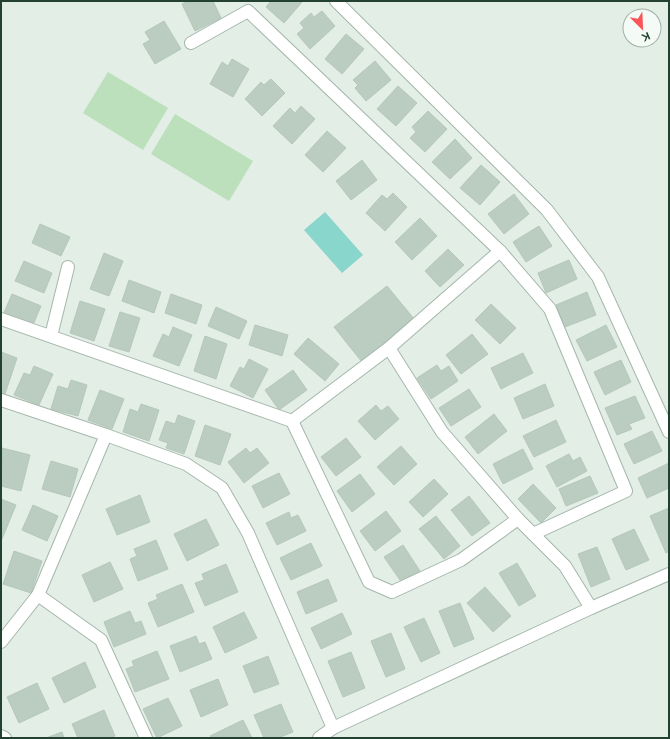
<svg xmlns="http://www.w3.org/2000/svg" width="670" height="739" font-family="Helvetica,sans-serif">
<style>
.green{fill:#bbe0bb}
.water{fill:#89d6cd}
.building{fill:#bbccc1;stroke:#b5c8bb}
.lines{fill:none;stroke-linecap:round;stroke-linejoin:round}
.minor-casing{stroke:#a5b7ac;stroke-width:14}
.minor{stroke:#fff;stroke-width:12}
</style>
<rect width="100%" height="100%" fill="#e3eee6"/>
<g class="green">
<polygon points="108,72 168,108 143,150 83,113"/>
<polygon points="175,114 253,161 229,201 151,154"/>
</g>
<polygon class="water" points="325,212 363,255 342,273 304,230"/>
<g class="building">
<polygon points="188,1 213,1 221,18 195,31 182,4"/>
<polygon points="271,1 303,1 284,23 266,7"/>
<polygon points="322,11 335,26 310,49 297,34 304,28 300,23 311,13 314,17"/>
<polygon points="164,21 181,49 155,64 143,44 150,40 145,32"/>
<polygon points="346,34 364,49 342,74 325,59"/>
<polygon points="232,59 249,69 233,97 210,84 222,62 228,66"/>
<polygon points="375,61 391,80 366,101 355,88 358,85 353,80"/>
<polygon points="271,79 285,93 262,116 245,99 261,82 264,85"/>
<polygon points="398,86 417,103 396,126 377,109"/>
<polygon points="301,106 315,119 292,144 273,126 290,108 295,113"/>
<polygon points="428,111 447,129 425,152 410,138 416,132 412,127"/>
<polygon points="327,131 346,148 323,172 305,155"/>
<polygon points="455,139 472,158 450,179 432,162"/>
<polygon points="362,160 377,180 351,200 336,181"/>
<polygon points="481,165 500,182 480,205 460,188"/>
<polygon points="393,193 407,207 385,231 366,213 382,195 387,199"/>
<polygon points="514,194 529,214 504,234 488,214"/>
<polygon points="420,218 437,236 412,260 395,242"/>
<polygon points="40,224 70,237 61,256 32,243"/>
<polygon points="539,226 552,246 526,262 513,242"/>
<polygon points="448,249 464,265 440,287 425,271"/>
<polygon points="104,253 123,261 109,296 90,289"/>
<polygon points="569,260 577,279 546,293 538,273"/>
<polygon points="24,261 52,273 44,293 15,281"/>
<polygon points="129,280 161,292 154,313 122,301"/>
<polygon points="387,286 415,320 362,362 334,327"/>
<polygon points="587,292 596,315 565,327 556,305"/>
<polygon points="12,294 41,306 32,327 3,315"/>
<polygon points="171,294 202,305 196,324 165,313"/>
<polygon points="80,301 105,309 94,341 70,333"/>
<polygon points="491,304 516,328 500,344 475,320"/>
<polygon points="216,307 247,321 239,339 208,326"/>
<polygon points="120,312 140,318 129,352 109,346"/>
<polygon points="255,325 288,335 282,356 249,345"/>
<polygon points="606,325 617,347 587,361 576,340"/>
<polygon points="173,327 192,335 179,366 153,356 163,334 169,337"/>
<polygon points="472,334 488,354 461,374 446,355"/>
<polygon points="205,336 227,344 216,379 194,371"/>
<polygon points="308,338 339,364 325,381 294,354"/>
<polygon points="1,352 17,358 5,394 1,393"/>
<polygon points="523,353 533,373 501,389 491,368"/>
<polygon points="249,359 268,369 253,398 230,386 240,367 244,369"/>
<polygon points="621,360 631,382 605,395 594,372"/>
<polygon points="437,365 441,371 449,366 458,381 431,399 417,378"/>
<polygon points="34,366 53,374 39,405 14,395 24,373 30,375"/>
<polygon points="293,370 307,390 279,410 265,390"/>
<polygon points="71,380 87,385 78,416 51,409 58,386 68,389"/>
<polygon points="545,384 554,406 523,419 514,398"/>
<polygon points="469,389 481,407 451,426 439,408"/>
<polygon points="100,390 124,399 112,429 88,420"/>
<polygon points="635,396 645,418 629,424 632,429 617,435 605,408"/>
<polygon points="141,404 159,410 149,441 123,432 130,409 138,412"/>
<polygon points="376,405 381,411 388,406 399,419 375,440 358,421"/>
<polygon points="494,414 507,431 478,454 465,437"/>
<polygon points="178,415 195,421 184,454 166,448 168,443 159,440 166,421 175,424"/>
<polygon points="556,420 566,442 534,457 523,436"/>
<polygon points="205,425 231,434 220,465 195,456"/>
<polygon points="652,431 662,451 634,464 624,444"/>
<polygon points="346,438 361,457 336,476 321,457"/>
<polygon points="401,446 417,464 394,485 377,467"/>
<polygon points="2,448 30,455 21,491 1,486"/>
<polygon points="246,448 250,453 257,448 269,463 244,483 228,462"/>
<polygon points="523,449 533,469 503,484 493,464"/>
<polygon points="569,454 573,461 580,457 587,471 557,487 546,466"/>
<polygon points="51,461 78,469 70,497 42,489"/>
<polygon points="669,463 669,488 647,498 638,478"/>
<polygon points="279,473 290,494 263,508 252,486"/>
<polygon points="360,474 375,494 352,512 337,491"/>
<polygon points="590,476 598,493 566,506 559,489"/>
<polygon points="434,479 448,494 423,517 409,502"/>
<polygon points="533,484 556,508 541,523 518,499"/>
<polygon points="140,495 150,522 117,535 106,509"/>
<polygon points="469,496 490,523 472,536 451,510"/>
<polygon points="1,499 16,505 2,539 1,539"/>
<polygon points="33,505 58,516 47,541 22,530"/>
<polygon points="669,508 669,551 666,553 650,516"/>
<polygon points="386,511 401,531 375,551 360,531"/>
<polygon points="289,512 291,518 298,515 306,531 277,545 266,523"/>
<polygon points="436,516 460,546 444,559 419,529"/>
<polygon points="206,519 219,545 187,561 174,534"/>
<polygon points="634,529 649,560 626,570 612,539"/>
<polygon points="156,540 168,569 138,581 130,559 137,556 134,549"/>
<polygon points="311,543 322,566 291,580 280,558"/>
<polygon points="403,545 420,571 402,583 384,557"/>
<polygon points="597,547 610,579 591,587 578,554"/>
<polygon points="14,551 42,561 31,593 3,584"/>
<polygon points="110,562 123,589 94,602 82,575"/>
<polygon points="517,563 536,596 519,606 499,573"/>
<polygon points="226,564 238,592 205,606 195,583 204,580 202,574"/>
<polygon points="328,579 337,601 306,614 297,592"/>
<polygon points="182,584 194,612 158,627 148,603 158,599 156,595"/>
<polygon points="485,587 511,616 493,632 467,603"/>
<polygon points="460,603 474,639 454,647 439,611"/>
<polygon points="130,611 135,623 141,621 146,634 114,647 104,622"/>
<polygon points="244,612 257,638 225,653 213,627"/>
<polygon points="342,613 352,634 321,649 311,628"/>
<polygon points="424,618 440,653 421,662 404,627"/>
<polygon points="391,633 405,669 386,677 371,641"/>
<polygon points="196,636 199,644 205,642 212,659 180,672 170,646"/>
<polygon points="157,651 169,679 135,692 126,669 134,666 132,661"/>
<polygon points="351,652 365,688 343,697 328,661"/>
<polygon points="268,656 279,684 254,693 243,666"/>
<polygon points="85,662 96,687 64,703 52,678"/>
<polygon points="218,679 228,705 201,717 190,690"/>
<polygon points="37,683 49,709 19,723 7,697"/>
<polygon points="168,698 182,726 157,738 143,709"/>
<polygon points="281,704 293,732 278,738 264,738 254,715"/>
<polygon points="104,710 115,736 110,738 78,738 72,724"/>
<polygon points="243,720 252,738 212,738 210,736"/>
<polygon points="62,732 64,738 46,738"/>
</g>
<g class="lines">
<defs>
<g id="minor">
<polyline points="336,1 547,210 598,277 669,432"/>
<polyline points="191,43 248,11 500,251 550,309 626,491 533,534"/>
<polyline points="1,319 292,421 369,582 392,592 461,560 518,519"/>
<polyline points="51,336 68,267"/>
<polyline points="389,348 442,432 518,519 565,566 591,608"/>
<polyline points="1,400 106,435 186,464 222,488 248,533 333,728"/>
<polyline points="292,421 389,348 500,251"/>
<polyline points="38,595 101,640 146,738"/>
<polyline points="1,642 38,595 106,435"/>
<polyline points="1,736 5,738"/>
<polyline points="319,738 333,728 591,608 669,574"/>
</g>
</defs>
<use href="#minor" class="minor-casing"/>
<use href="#minor" class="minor"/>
</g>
<rect width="670" height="739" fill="none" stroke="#224130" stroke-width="4"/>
<g transform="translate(642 28) rotate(156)"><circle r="19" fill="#f4faf6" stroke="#a0b0a7"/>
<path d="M0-3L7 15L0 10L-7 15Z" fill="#f9565a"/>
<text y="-6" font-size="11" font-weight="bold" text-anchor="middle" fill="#224130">K</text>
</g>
</svg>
